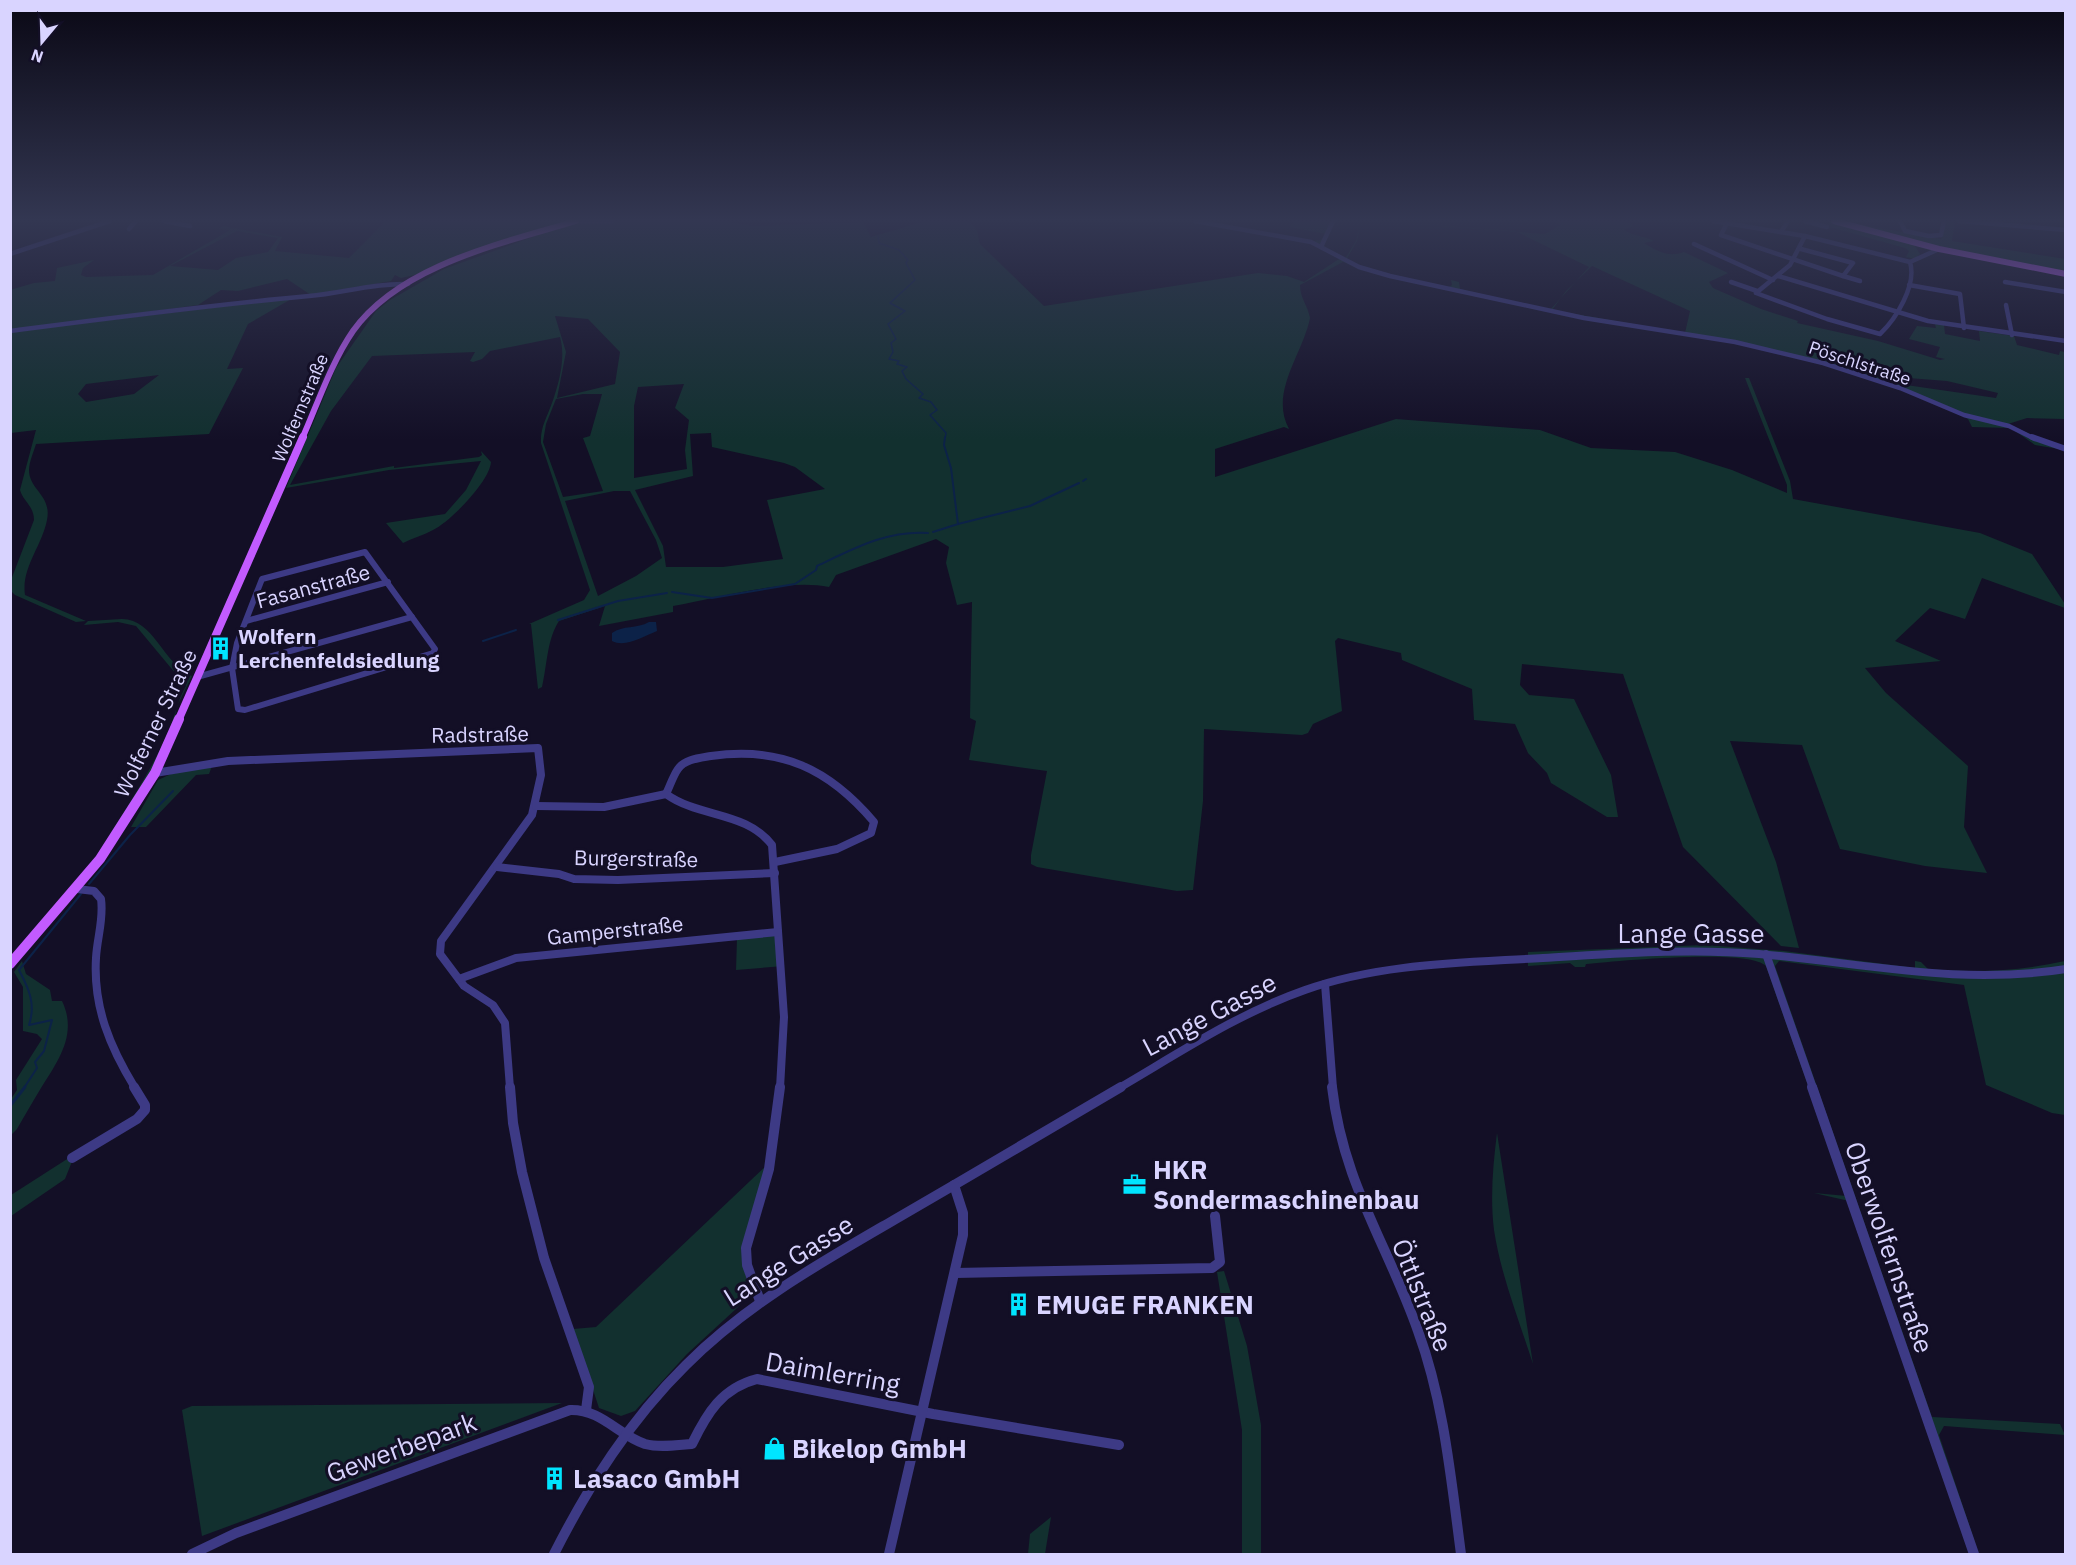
<svg xmlns="http://www.w3.org/2000/svg" width="2076" height="1565" font-family="'IBM Plex Sans',sans-serif">
<style>
.green{fill:#12302f;fill-rule:evenodd}
.water{fill:#0c2248}
.lines{fill:none;stroke-linecap:round;stroke-linejoin:round}
.stream-far2{stroke:#0c2248;stroke-width:1.5}
.stream-far1{stroke:#0c2248;stroke-width:2}
.stream{stroke:#0c2248;stroke-width:3}
.minor-far3{stroke:#3d3a85;stroke-width:4.5}
.minor-far2{stroke:#3d3a85;stroke-width:6}
.minor-far1{stroke:#3d3a85;stroke-width:8}
.minor{stroke:#3d3a85;stroke-width:10}
.major-far2{stroke:#c25bff;stroke-width:6}
.major-far1{stroke:#c25bff;stroke-width:8}
.major{stroke:#c25bff;stroke-width:10}
.labels{text-anchor:middle;dominant-baseline:central;stroke-width:6;stroke-linejoin:round;paint-order:stroke}
.far-street-label{font-size:18px;fill:#d9d4ff;stroke:#130f26}
.street-label{font-size:21px;fill:#d9d4ff;stroke:#130f26}
.poi-label{font-size:21px;font-weight:bold;fill:#d9d4ff;stroke:#130f26;text-anchor:start}
.near-street-label{font-size:26px;fill:#d9d4ff;stroke:#130f26}
.near-poi-label{font-size:26px;font-weight:bold;fill:#d9d4ff;stroke:#130f26;text-anchor:start}
</style>
<rect width="100%" height="100%" fill="#130f26"/>
<g class="green">
<path d="M378 221H570L419 274 401 278 395 275 391 281 311 295 287 279 238 291 221 290 198 305 11 331 10 290 34 283 55 281 57 268 94 260 83 268 81 275 86 277 153 275 230 230 218 229 223 226 282 237 275 251 349 258 384 223ZM237 231 278 238 268 252 236 258 218 270 170 266Z"/>
<path d="M577 221C628 221 704 214 752 226L863 222 871 237 925 221H969L977 230 980 244 1044 306 1258 273 1287 276 1304 282 1339 259 1312 244 1190 221 1312 241 1321 240 1326 234 1290 227 1294 221H1335C1333 231 1325 237 1324 246L1345 259 1356 241 1361 221 1357 241 1346 260 1370 270 1449 287 1452 285 1451 280 1459 282 1460 289 1550 310 1589 267 1515 231 1375 221 1545 234 1562 224 1543 221H1627L1633 226 1624 230C1636 237 1646 236 1654 241L1644 243C1657 251 1668 258 1684 252L1728 273 1709 282 1713 288 1761 309 1798 321 1797 323 1878 341 1940 360 1945 359 1936 357 1940 347 1909 339 1917 326 1936 328 1935 324 1944 325 1945 334 1980 341 1979 331 2014 336 2017 345 2059 355 2060 351 2065 352V419L2027 418 2008 424 2065 450 2035 445 2011 428 1972 427 1968 419 1916 395 1838 369 1743 344 1598 322 1365 270 1343 262 1300 285C1300 298 1308 306 1310 318 1303 354 1269 392 1289 429L1284 427 1215 449V477L1396 419 1540 430 1591 448 1675 452 1732 470 1787 493V485L1745 378H1749L1790 481 1793 499 1980 533 2032 554 2065 604V608L1982 578 1965 619 1930 608 1895 641 1941 661 1865 668 1886 693 1968 766 1964 827 1987 873 1925 866 1840 849 1802 745 1730 741 1776 862 1799 948 1781 946 1683 847 1623 674 1522 664 1520 685 1529 695 1574 699 1611 775 1618 817H1607L1551 783 1547 773 1528 753 1515 724 1474 720 1472 689 1402 660 1401 653 1338 638 1335 641 1342 711 1313 724 1308 733 1302 735 1204 729 1203 801 1193 890 1177 891 1037 867 1031 864V855L1047 771 969 760 976 721 970 718 972 602 957 605 946 563 949 547 936 539 836 575 829 587C787 578 717 598 673 606V612L599 626 605 606 559 621C547 639 547 666 542 687L538 689 531 624H529L584 600 590 590 541 443C540 428 547 417 552 403 559 383 566 358 560 337L490 351 482 359 473 362 470 361 475 352 372 356 331 411 290 485 394 466V468L479 457 482 455 481 451 491 462C490 481 450 522 433 530 424 535 413 538 403 543L386 523 445 514 466 490 481 461 389 470 286 488 336 368 376 311 390 300 444 269ZM1592 266 1690 311 1685 333 1552 310 1566 291ZM555 316 588 319 620 352 615 384 557 398 566 352ZM1896 377 1947 381 1998 393 1996 398 1906 385ZM684 384 675 408 689 420 685 450 687 469 634 478V406L638 387ZM583 394H602L590 436 583 438 603 491 563 497 543 442 546 424 556 399ZM711 433 712 447 784 463 795 467 825 489 767 500 783 559 723 567H666L663 546 635 490 693 476 690 434ZM614 491H630L656 540 662 558 636 576 598 596 565 501Z"/>
<polygon points="1828,221 1932,249 1932,251 1915,246 1920,254 1915,259 1906,257 1909,251 1905,248 1830,227"/>
<polygon points="1840,221 1941,239 1946,221 1955,221 1952,241 2065,259 2065,272 1925,244"/>
<path d="M293 298 248 324 227 369 243 368 209 434 36 444C34 451 29 462 29 470 29 490 52 495 47 520 42 546 21 568 25 595L86 621 76 622 15 595 11 591V580L34 520C34 506 23 501 20 490L36 430 11 433 10 332ZM159 375 134 394 86 402 78 394 86 384Z"/>
<path d="M122 619C154 619 163 664 192 676L177 706 174 721 147 780 108 837C130 803 151 770 168 733 175 717 177 701 186 686L136 626 118 622 84 625 88 621Z"/>
<polygon points="212,766 209,774 196,775 146,827 131,827 158,780 171,774"/>
<polygon points="781,934 784,966 736,970 737,939"/>
<path d="M1705 945 1784 951 1915 968V961L1921 962 1928 969C1974 973 2020 971 2065 961V1115L2052 1113 1986 1085 1964 985 1779 961 1775 966 1932 1417 2060 1424 2065 1435 1944 1426 1939 1435 1979 1554 1849 1201 1814 1193 1847 1196 1766 966C1749 948 1616 961 1586 964L1585 967H1575L1570 963 1528 966V952Z"/>
<path d="M22 961 26 974 50 990 52 1001H62C78 1034 58 1061 41 1088 33 1101 25 1115 17 1129L11 1135V1099L17 1090 16 1080 42 1039 37 1034 23 1031V987L14 972Z"/>
<path d="M1497 1133 1533 1364C1519 1320 1501 1276 1494 1230 1490 1197 1493 1165 1497 1133Z"/>
<polygon points="75,1154 65,1179 11,1216 11,1195"/>
<polygon points="767,1165 743,1265 751,1294 749,1297 687,1354 635,1411 621,1416 599,1408 573,1329 596,1327"/>
<polygon points="1224,1271 1247,1346 1261,1425 1261,1554 1242,1554 1242,1430 1217,1272"/>
<polygon points="562,1403 202,1536 182,1410 192,1406"/>
<polygon points="1051,1517 1045,1554 1028,1554 1030,1534"/>
</g>
<path class="water" d="M649 622H656L657 631C644 636 626 648 612 641V633C623 625 637 629 649 622Z"/>
<g class="lines">
<polyline class="stream-far2" points="878,236 879,243 899,250 908,260 906,263 915,280 890,303 905,311 888,324 896,339 891,343 893,352 889,359 899,361 897,364 907,367 902,371 906,379 923,394 919,398 931,402 937,410 930,415 946,433 945,439"/>
<g class="stream-far1">
<polyline points="1083,481 1086,479"/>
<polyline points="958,524 1030,506 1079,483"/>
<polyline points="933,532 958,524 951,468 944,445 945,437"/>
<path d="M672 592 712 598 795 584 816 570 817 566C853 549 887 530 928 533"/>
<polyline points="558,620 618,601 667,593"/>
<polyline points="483,641 516,630"/>
<polyline points="89,884 130,835 173,791"/>
<path d="M24 1088 37 1068 35 1062 44 1051 52 1020 29 1025C36 1004 29 989 19 970L81 894"/>
</g>
<polyline class="stream" points="10,1106 25,1087"/>
<g class="minor-far3">
<polyline points="164,221 190,226"/>
<polyline points="578,221 612,221"/>
<polyline points="1195,221 1311,242 1359,267 1390,276 1584,318 1735,342 1823,363 1900,388 1964,415 2009,426 2035,439"/>
<polyline points="1713,221 1805,236 1910,262"/>
<polyline points="1805,221 1827,227"/>
<polyline points="1900,221 1905,231 1929,236 1941,235 1944,221"/>
<polyline points="1959,221 2066,230"/>
<polyline points="1727,223 1721,235 1843,276 1853,263 1801,249"/>
<polyline points="129,229 136,221"/>
<polyline points="1781,232 1788,221"/>
<path d="M1805 236 1790 265 1756 293 1827 319 1880 334C1896 319 1917 285 1910 262L1939 249"/>
<polyline points="1694,244 1773,280"/>
<polyline points="1321,247 1333,221"/>
<polyline points="10,254 110,221"/>
<polyline points="1778,276 1928,321 2066,341"/>
<polyline points="1843,276 1860,281"/>
<polyline points="1731,282 1757,291"/>
<polyline points="2005,282 2066,292"/>
<polyline points="1909,285 1960,294 1964,328"/>
<polyline points="2006,305 2012,335"/>
<path d="M10 331C110 318 209 305 309 296 342 293 374 283 408 284"/>
</g>
<g class="minor-far2">
<polyline points="2032,437 2066,449"/>
<polygon points="365,552 435,649 433,653 245,710 238,709 232,668 237,643 262,579"/>
<polyline points="246,621 388,582"/>
<polyline points="197,677 412,617"/>
</g>
<g class="minor-far1">
<polyline points="155,773 228,761 538,748 541,775 532,815 441,941 440,954 464,986 493,1005 505,1023 510,1088"/>
<path d="M666 794C670 786 673 776 678 769 685 759 700 758 711 756 781 746 829 769 874 822L871 833 837 849 775 862"/>
<path d="M536 806 604 807 666 794C699 818 746 811 772 845L784 1017 780 1088"/>
<polyline points="497,867 559,874 574,879 618,880 775,873"/>
<path d="M77 889 94 891 101 899C104 919 97 938 96 958 93 1007 110 1047 135 1088"/>
<polyline points="1766,954 1813,1088"/>
<polyline points="459,979 516,958 778,932"/>
<polyline points="1325,984 1333,1088"/>
<path d="M1119 1088C1179 1053 1239 1013 1305 990 1381 963 1463 963 1543 958 1614 954 1687 948 1759 954 1865 963 1958 986 2066 969"/>
</g>
<g class="minor">
<polyline points="510,1087 513,1123 522,1172 544,1258 589,1387 586,1410"/>
<path d="M1332 1087C1343 1183 1387 1243 1418 1331 1444 1402 1451 1479 1461 1554"/>
<polyline points="1812,1087 1974,1554"/>
<polyline points="72,1158 137,1119 145,1110 145,1105 134,1087"/>
<polyline points="955,1273 1212,1268 1220,1262 1215,1216"/>
<polyline points="760,1301 747,1265 746,1248 769,1169 780,1087"/>
<path d="M192 1554 236 1533 570 1410C601 1409 618 1435 645 1444 660 1448 677 1445 692 1444 707 1413 722 1388 757 1379L933 1414 1119 1445"/>
<path d="M554 1554C589 1485 630 1420 686 1365 747 1304 820 1263 894 1220 970 1176 1046 1131 1121 1087"/>
<polyline points="889,1554 963,1235 963,1213 954,1185"/>
</g>
<g class="major-far2">
<polyline points="1834,221 1939,249 2066,274"/>
<path d="M302 439C318 403 331 363 353 331 400 265 503 243 576 221"/>
</g>
<polyline class="major-far1" points="178,721 303,437"/>
<polyline class="major" points="10,964 100,859 155,773 179,719"/>
</g>
<linearGradient id="sky" x2="0" y2="1"><stop stop-color="#0a0815"/><stop offset="0.5" stop-color="#333752"/><stop offset="1" stop-color="#333752" stop-opacity="0"/></linearGradient>
<rect width="2076" height="440" fill="url(#sky)"/>
<defs>
<symbol id="building-bare" viewBox="-9 -9 18 18"><path d="M-4-6H4V6H1V3H-1V6H-4ZM-2.5-4.3h1.7v1.8h-1.7ZM.8-4.3h1.7v1.8H.8ZM-2.5-1h1.7V.8h-1.7ZM.8-1h1.7V.8H.8Z" fill="#00e5ff" stroke="#130f26" stroke-width="2.5" paint-order="stroke"/></symbol>
<symbol id="office-bare" viewBox="-9 -9 18 18"><path d="M-6-3h4V-5.5h4V-3h4V5H-6ZM-1-4.5V-3h2v-1.5ZM-6 0V1H6V0Z" fill="#00e5ff" stroke="#130f26" stroke-width="2.5" paint-order="stroke"/></symbol>
<symbol id="shop-bare" viewBox="-9 -9 18 18"><path d="M-5-2.5h2.3a2.7 3.5 0 0 1 5.4 0H5L5.5 6h-11ZM-1.5-2.5h3a1.5 2.3 0 0 0-3 0Z" fill="#00e5ff" stroke="#130f26" stroke-width="2.5" paint-order="stroke"/></symbol>
</defs>
<g fill-rule="evenodd">
<use href="#building-bare" x="204" y="632" width="33" height="33"/>
<use href="#office-bare" x="1118" y="1168" width="33" height="33"/>
<use href="#building-bare" x="1002" y="1288" width="33" height="33"/>
<use href="#shop-bare" x="758" y="1432" width="33" height="33"/>
<use href="#building-bare" x="538" y="1462" width="33" height="33"/>
</g>
<g class="labels">
<g class="far-street-label">
<text transform="translate(1860 363) rotate(18)">Pöschlstraße</text>
<text transform="translate(300 408) rotate(-67)">Wolfernstraße</text>
</g>
<g class="street-label">
<text transform="translate(313 586) rotate(-15)">Fasanstraße</text>
<text transform="translate(155 723) rotate(-64)">Wolferner Straße</text>
<text transform="translate(480 734) rotate(-1)">Radstraße</text>
<text transform="translate(636 858) rotate(1)">Burgerstraße</text>
<text transform="translate(615 930) rotate(-6)">Gamperstraße</text>
</g>
<g class="poi-label">
<text x="238" y="636">Wolfern<tspan x="238" dy="24">Lerchenfeldsiedlung</tspan></text>
</g>
<g class="near-street-label">
<text x="1691" y="933">Lange Gasse</text>
<text transform="translate(1209 1014) rotate(-28)">Lange Gasse</text>
<text transform="translate(1890 1247) rotate(71)">Oberwolfernstraße</text>
<text transform="translate(788 1260) rotate(-32)">Lange Gasse</text>
<text transform="translate(1423 1295) rotate(68)">Öttlstraße</text>
<text transform="translate(833 1372) rotate(10)">Daimlerring</text>
<text transform="translate(401 1447) rotate(-20)">Gewerbepark</text>
</g>
<g class="near-poi-label">
<text x="1153" y="1169">HKR<tspan x="1153" dy="30">Sondermaschinenbau</tspan></text>
<text x="1036" y="1304">EMUGE FRANKEN</text>
<text x="792" y="1448">Bikelop GmbH</text>
<text x="573" y="1478">Lasaco GmbH</text>
</g>
</g>
<rect width="2076" height="1565" fill="none" stroke="#d9d4ff" stroke-width="24"/>
<g transform="translate(42 42) rotate(199)" stroke="#130f26" stroke-width="4.5" paint-order="stroke">
<path d="M0-4.5L10 22L0 15L-10 22Z" fill="#d9d4ff"/>
<text y="-9" font-size="16" font-weight="bold" text-anchor="middle" fill="#d9d4ff">N</text>
</g>
</svg>
